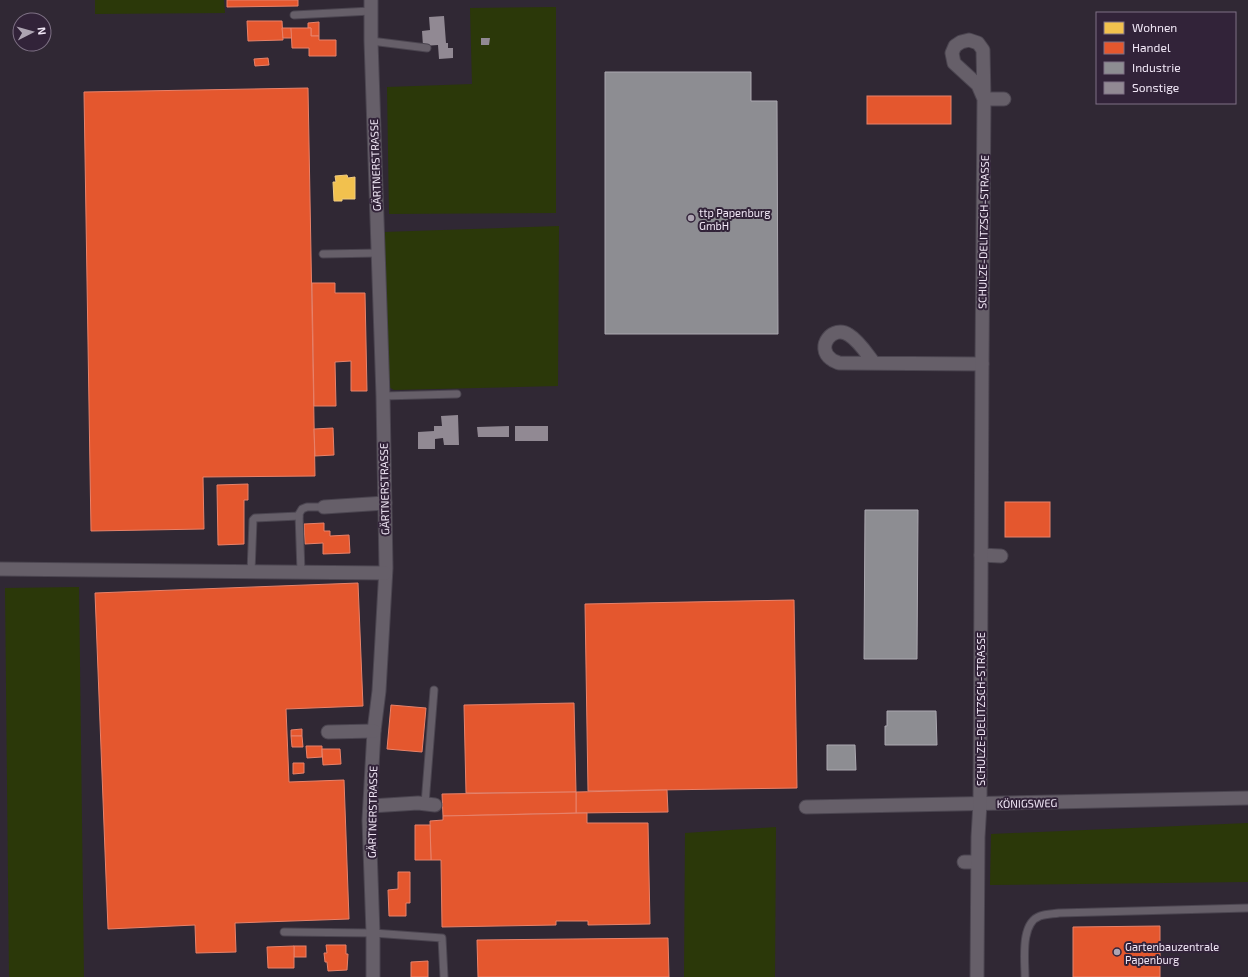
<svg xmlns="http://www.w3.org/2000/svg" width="1248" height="977" font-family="'Exo 2',sans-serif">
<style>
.green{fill:#2b3809}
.homes{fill:#f2c14e;stroke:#f2cc80}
.shops{fill:#e4572e;stroke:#e8826a}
.industry{fill:#8d8d92;stroke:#aba8b0}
.building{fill:#918993}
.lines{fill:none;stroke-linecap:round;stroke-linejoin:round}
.lane-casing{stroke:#4b4550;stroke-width:9}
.street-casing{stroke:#4b4550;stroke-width:15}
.lane{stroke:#665f69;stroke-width:7}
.street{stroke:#665f69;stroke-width:13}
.poi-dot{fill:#ada4b2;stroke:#322339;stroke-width:1.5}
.labels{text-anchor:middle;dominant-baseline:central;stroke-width:4;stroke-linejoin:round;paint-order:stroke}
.street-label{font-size:11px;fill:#f1e7f6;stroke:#322339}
.poi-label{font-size:11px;fill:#f1e7f6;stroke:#322339;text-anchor:start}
</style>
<rect width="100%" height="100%" fill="#302834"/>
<g class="green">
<polygon points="95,0 224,0 225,13 95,14"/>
<polygon points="556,7 556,213 389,214 387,87 472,84 470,8"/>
<polygon points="559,226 558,386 394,390 387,386 383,232"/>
<polygon points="79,587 84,977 9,977 5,588"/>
<polygon points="1248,823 1248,882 990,885 991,834"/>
<polygon points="776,827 775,977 684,977 685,833"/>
</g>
<polygon class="homes" points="347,175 348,178 355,177 355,199 342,199 342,201 334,201 333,182 336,182 335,176"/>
<g class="shops">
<polygon points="227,0 298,0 298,6 227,7"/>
<polygon points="247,21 282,21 283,40 248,41"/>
<polygon points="319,22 319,36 311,36 311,28 308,28 308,23"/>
<polygon points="282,28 291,28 292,38 283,38"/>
<polygon points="291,28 311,28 311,36 319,36 319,40 336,40 336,56 309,56 309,48 292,48"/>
<polygon points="268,58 269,65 255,66 254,59"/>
<polygon points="308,88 315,476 203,477 204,529 91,531 84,92"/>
<rect x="867" y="96" width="84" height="28"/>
<polygon points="312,283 335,283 335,293 365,293 367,391 351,391 351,361 335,362 336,406 314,406"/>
<polygon points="333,428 334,455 315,456 314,429"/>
<polygon points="248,484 248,500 244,500 244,544 218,545 217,485"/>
<rect x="1005" y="502" width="45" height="35"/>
<polygon points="324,523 324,531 330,531 330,536 349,535 350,553 323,554 323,543 305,544 304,524"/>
<polygon points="358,583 363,706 286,709 289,782 344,780 349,919 235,923 236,952 196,953 195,925 108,929 95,593"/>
<polygon points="794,600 797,788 588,791 585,604"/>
<polygon points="574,703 576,792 466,793 464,705"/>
<polygon points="391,705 426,708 422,752 387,749"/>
<polygon points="302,729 302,736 291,736 291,730"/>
<polygon points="291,736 302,736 303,747 292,747"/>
<polygon points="306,746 322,746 322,757 307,758"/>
<polygon points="322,749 340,749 341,764 323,765"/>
<polygon points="293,763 304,763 304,773 293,774"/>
<polygon points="667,790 668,812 576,813 576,792"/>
<polygon points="576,792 576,813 443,816 442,794"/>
<polygon points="587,813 587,823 648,823 650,924 588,925 588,921 556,921 556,925 442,927 441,860 431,860 430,821 443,820 443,816"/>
<polygon points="415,825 430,825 431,860 415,860"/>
<polygon points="398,872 410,872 410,903 406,903 406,916 389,916 388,890 398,889"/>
<polygon points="1160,926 1160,977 1073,977 1073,927"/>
<polygon points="668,938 669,977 478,977 477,940"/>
<polygon points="326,945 346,945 346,954 348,954 347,970 328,971 327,962 325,962 324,953 327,953"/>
<rect x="294" y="946" width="12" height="11"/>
<polygon points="294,946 294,968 268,968 267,947"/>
<polygon points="428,961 428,977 411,977 411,962"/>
</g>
<g class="industry">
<polygon points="605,72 751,72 751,101 777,101 778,334 605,334"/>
<polygon points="865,510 918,510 917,659 864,659"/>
<polygon points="887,711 936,711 937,745 885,745 885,726 887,726"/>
<polygon points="827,745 855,745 856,770 827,770"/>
</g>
<g class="building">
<polygon points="444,16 446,43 448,43 448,48 453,48 453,58 439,59 438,45 423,46 422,31 430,30 429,17"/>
<polygon points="481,38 490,38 489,45 481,45"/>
<polygon points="458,415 459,445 444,445 443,438 435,439 435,449 418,449 418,432 434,431 434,426 442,426 441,416"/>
<polygon points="509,426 509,437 478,437 477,427"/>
<rect x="515" y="426" width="33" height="15"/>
</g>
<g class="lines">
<defs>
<g id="lane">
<polyline points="294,15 371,11"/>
<polyline points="371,41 427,48"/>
<polyline points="323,254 379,253"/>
<polyline points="383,396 457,394"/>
<polyline points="251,572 253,520 255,518 299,516"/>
<polyline points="301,572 299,514 302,509 307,507 324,507"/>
<polyline points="425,804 434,690"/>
<polyline points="284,932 373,933 442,938 444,977"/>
<path d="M1025 977C1025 960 1020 923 1040 916 1046 914 1053 914 1059 913L1248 908"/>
</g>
<g id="street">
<polyline points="371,0 371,41 383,396 386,568 379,691 374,731 369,820 373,933 373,977"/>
<path d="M874 363C867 354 859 341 849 335 833 324 815 347 831 359 833 361 837 362 839 363L982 364"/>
<polyline points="324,507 385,503"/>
<polyline points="981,555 1001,556"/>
<polyline points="0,569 385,573"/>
<polyline points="328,732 374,731"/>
<polyline points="371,806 418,803 435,805"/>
<polyline points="806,807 1248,798"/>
<polyline points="964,862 977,862"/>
<polyline points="977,977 978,837 980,803 982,364 984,99 983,50 978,43 969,40 961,42 955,46 952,53 954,63 978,85 984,99 1004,99"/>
</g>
</defs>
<use href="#lane" class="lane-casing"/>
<use href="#street" class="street-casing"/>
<use href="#lane" class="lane"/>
<use href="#street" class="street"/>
</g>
<g class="poi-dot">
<circle cx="691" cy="218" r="4"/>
<circle cx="1117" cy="952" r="4"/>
</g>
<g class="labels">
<g class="street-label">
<text transform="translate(375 165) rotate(-92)">GÄRTNERSTRASSE</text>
<text transform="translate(983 232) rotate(-89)">SCHULZE-DELITZSCH-STRASSE</text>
<text transform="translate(384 489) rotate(-91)">GÄRTNERSTRASSE</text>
<text transform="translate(980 709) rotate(-90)">SCHULZE-DELITZSCH-STRASSE</text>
<text transform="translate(1027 803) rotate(-1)">KÖNIGSWEG</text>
<text transform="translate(372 812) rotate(-89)">GÄRTNERSTRASSE</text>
</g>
<g class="poi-label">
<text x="699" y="212">ttp Papenburg<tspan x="699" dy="13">GmbH</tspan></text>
<text x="1125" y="946">Gartenbauzentrale<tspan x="1125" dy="13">Papenburg</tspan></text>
</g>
</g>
<rect x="1096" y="12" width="140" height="92" fill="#322339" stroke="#7e7185"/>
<rect x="1104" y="22" width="20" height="12" fill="#f2c14e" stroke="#7e7185"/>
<text x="1132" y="32" font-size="12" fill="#f1e7f6">Wohnen</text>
<rect x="1104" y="42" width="20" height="12" fill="#e4572e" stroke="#7e7185"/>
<text x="1132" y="52" font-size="12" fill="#f1e7f6">Handel</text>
<rect x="1104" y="62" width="20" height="12" fill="#8d8d92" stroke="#7e7185"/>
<text x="1132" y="72" font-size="12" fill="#f1e7f6">Industrie</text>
<rect x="1104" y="82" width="20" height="12" fill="#918993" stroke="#7e7185"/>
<text x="1132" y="92" font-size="12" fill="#f1e7f6">Sonstige</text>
<g transform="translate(32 32) rotate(84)"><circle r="19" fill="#322339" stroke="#7e7185"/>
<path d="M0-3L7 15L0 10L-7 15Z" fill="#ada4b2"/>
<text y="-6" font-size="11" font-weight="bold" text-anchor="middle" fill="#f1e7f6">N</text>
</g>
</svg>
